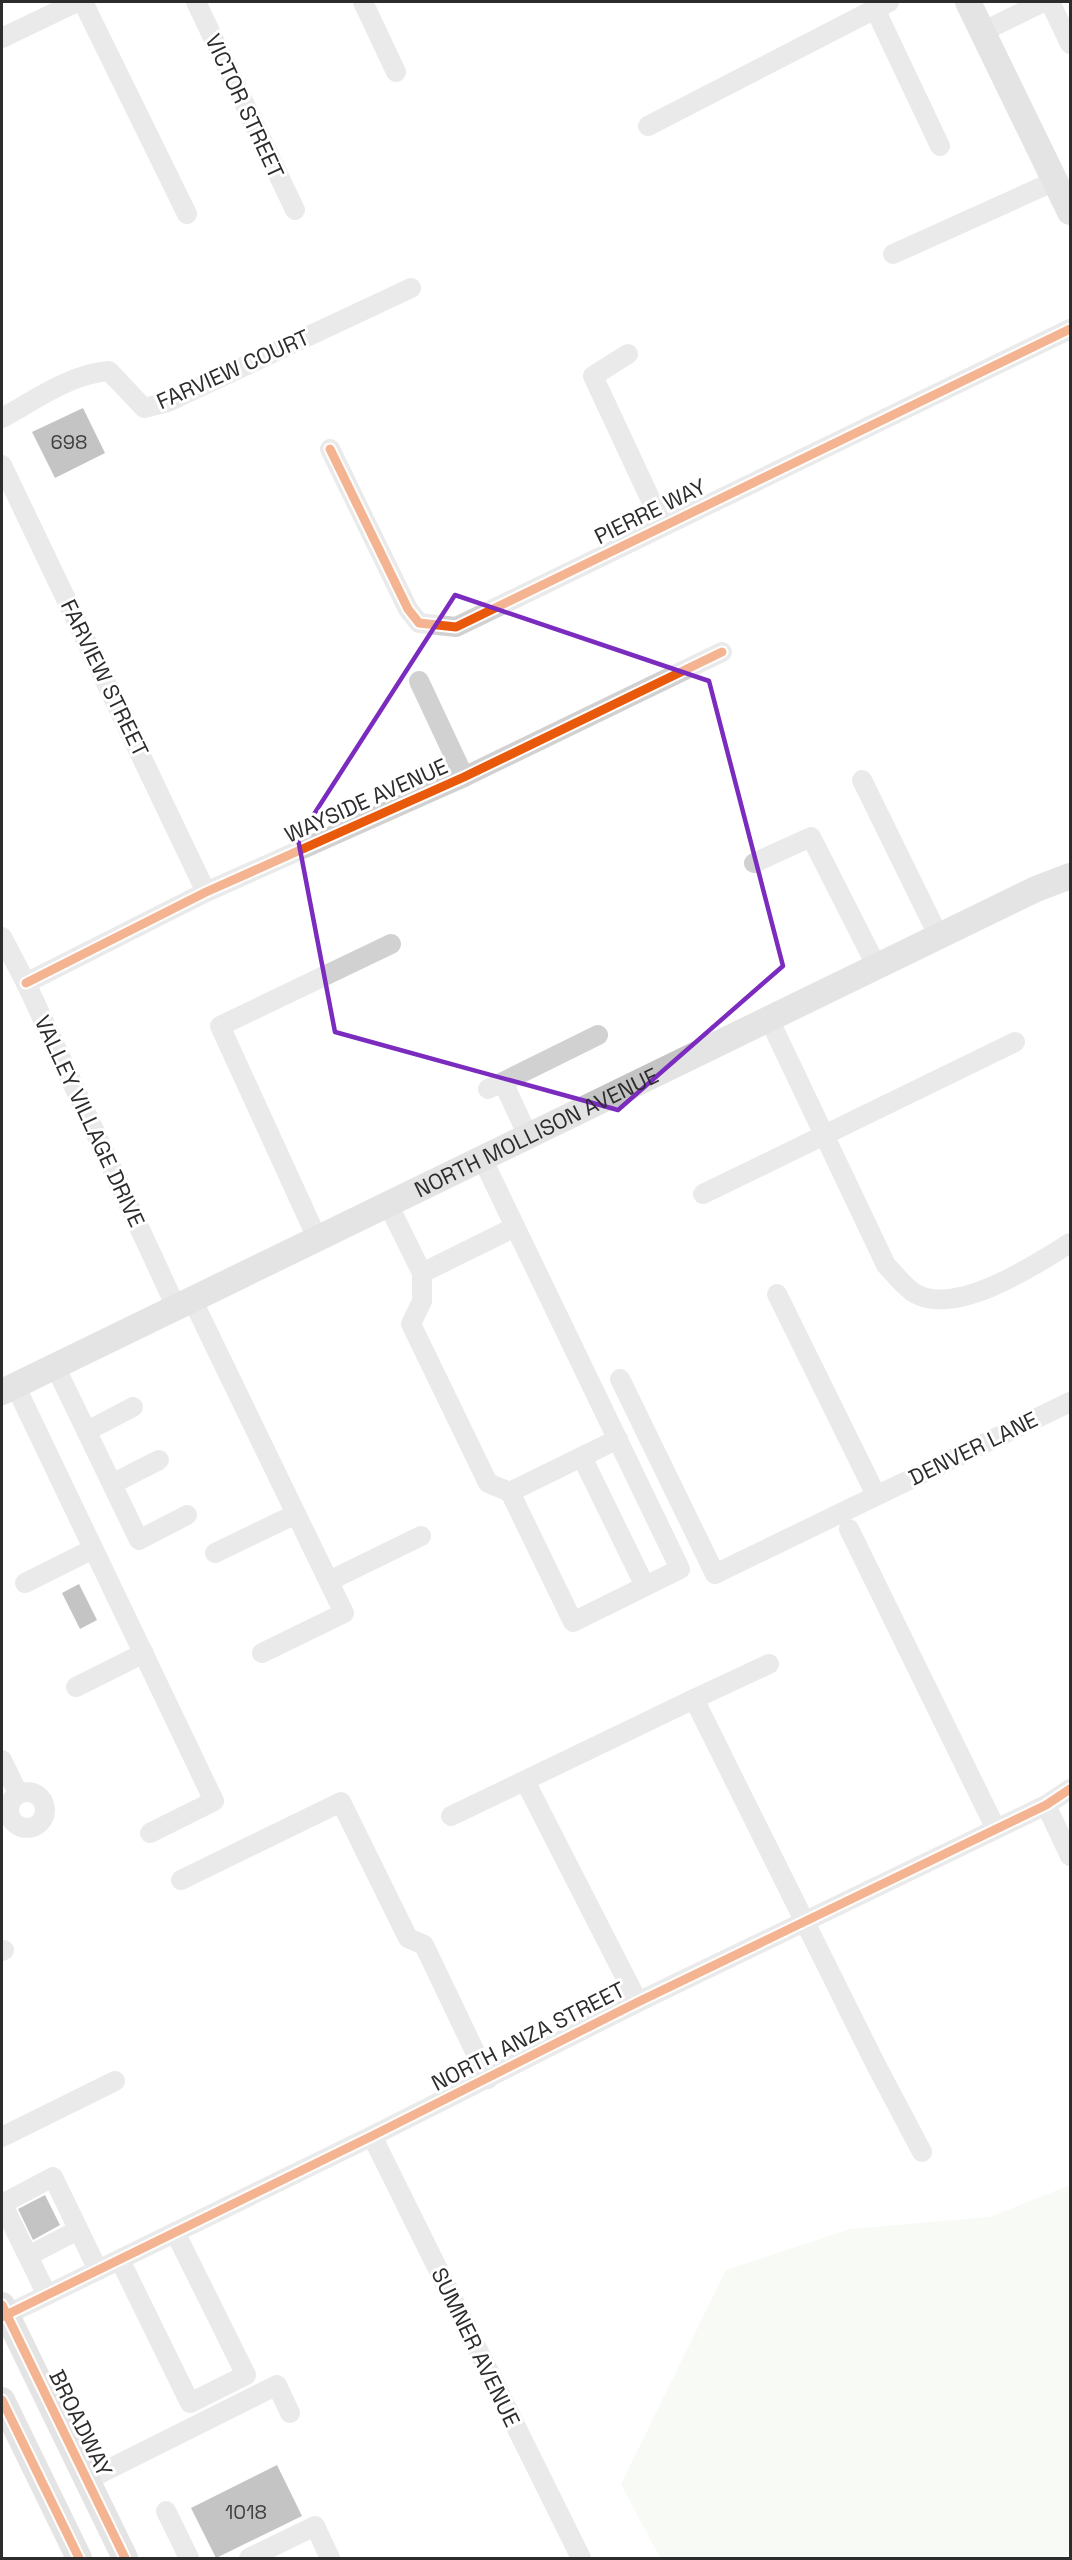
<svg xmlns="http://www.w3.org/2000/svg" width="1072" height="2560" font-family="'Space Grotesk',sans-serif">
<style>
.green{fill:#f0f3eb}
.building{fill:#7d7d7d}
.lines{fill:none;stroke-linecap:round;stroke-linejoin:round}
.minor{stroke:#d1d1d1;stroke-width:20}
.major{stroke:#c4c4c4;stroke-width:26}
.cycleway-casing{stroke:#fff;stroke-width:13}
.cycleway{stroke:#e8590c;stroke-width:9}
.marked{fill:none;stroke:#7b2cbf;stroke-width:4.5;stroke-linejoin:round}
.labels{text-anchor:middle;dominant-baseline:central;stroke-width:6;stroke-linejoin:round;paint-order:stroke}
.number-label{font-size:20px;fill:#404040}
.street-label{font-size:22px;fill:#2c2c2c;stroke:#fff}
</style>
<rect width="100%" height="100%" fill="#fff"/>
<polygon class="green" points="1070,2185 1070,2558 660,2558 621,2484 726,2270 850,2229 990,2217"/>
<g class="building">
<polygon points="83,408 105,453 55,478 32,432"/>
<polygon points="79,1584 97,1620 80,1629 62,1593"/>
<polygon points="45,2195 60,2225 33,2240 18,2209"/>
<polygon points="277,2465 302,2516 216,2558 191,2508"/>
</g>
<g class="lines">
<g class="minor">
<polyline points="83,2 187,214"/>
<polyline points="196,2 295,210"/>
<polyline points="363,2 396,72"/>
<polyline points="889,2 875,9 940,146"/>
<polyline points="1050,2 1070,44"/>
<polyline points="982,32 1043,2"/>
<polyline points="2,38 77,2"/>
<polyline points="648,126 875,9"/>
<polyline points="893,254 1055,181"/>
<polyline points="628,354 593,376 663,526"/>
<path d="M2 418C35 400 70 374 109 371L144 408 168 402 411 288"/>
<polyline points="330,449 408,609 419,623 456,627 1070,329"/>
<polyline points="2,465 206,892"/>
<polyline points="419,681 464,777"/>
<polyline points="862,780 939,937"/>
<polyline points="754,863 811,837 877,967"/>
<polyline points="2,937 26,983 176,1307"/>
<polyline points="26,983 206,892 464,777 722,652"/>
<path d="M769 1019 886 1265C895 1274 905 1288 916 1294 958 1316 1035 1265 1070 1243"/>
<polyline points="503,1082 598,1035"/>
<polyline points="488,1089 503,1082 528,1136"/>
<polyline points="703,1194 1015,1042"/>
<polyline points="388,1204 422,1273 422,1301 411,1324 488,1483 510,1492 573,1622 680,1569 482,1158"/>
<polyline points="317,1238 220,1026 391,944"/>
<polyline points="422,1273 515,1227"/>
<polyline points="777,1294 876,1495"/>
<polyline points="192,1299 344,1613 262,1653"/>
<polyline points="55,1366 139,1540 187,1515"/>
<polyline points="620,1379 715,1574 1070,1402"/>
<polyline points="15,1385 214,1801 150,1833"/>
<polyline points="87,1431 133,1407"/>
<polyline points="582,1457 645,1586"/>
<polyline points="112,1484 159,1460"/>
<polyline points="510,1492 618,1439"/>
<polyline points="849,1529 996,1829"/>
<polyline points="215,1553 296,1514"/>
<polyline points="329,1581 421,1536"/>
<polyline points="25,1583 93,1549"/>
<polyline points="769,1664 694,1699 875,2063 922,2152"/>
<polyline points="76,1687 144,1653"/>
<polyline points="2,1760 18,1793"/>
<polyline points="525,1781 638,2002"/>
<circle cx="27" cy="1810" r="18"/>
<polyline points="1046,1805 1070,1856"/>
<polyline points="451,1816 694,1699"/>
<polyline points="181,1880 341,1802 408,1938 424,1945 488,2079"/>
<polyline points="2,1951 4,1950"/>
<polyline points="372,2136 581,2558"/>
<polyline points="2,2137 115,2081"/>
<polyline points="2,2203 47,2295"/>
<polyline points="2,2204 53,2177 98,2270"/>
<polyline points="28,2256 78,2230"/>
<polyline points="120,2260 190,2403 246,2375 175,2232"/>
<polyline points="2,2317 372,2136 638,2002 1046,1805 1070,1789"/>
<polyline points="87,2480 277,2385 290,2413"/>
<polyline points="166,2511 189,2558"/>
<polyline points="249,2558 315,2526 330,2558"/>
</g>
<g class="major">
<polyline points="968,2 1070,212"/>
<path id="s1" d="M2 1392 1036 889 1070 876"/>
<polyline points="2,2305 125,2558"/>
<polyline points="2,2400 79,2558"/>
</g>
<defs>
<g id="cycleway">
<polyline points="330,449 408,609 419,623 456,627 1070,329"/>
<polyline points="26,983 206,892 464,777 722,652"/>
<polyline points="2,2305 125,2558"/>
<polyline points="2,2317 372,2136 638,2002 1046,1805 1070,1789"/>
<polyline points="2,2400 79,2558"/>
</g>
</defs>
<use href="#cycleway" class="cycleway-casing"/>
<use href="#cycleway" class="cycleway"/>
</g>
<path d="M0 0H1072V2560H0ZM455 595 709 681 783 966 618 1110 335 1032 298 839Z" fill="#fff" fill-opacity=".55" fill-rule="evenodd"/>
<path class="marked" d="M455 595 709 681 783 966 618 1110 335 1032 298 839Z"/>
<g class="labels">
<g class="number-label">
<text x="69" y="442">698</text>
<text x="246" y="2512">1018</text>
</g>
<g class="street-label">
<text transform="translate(245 106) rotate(65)">VICTOR STREET</text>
<text transform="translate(233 369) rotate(-24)">FARVIEW COURT</text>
<text transform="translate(650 511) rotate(-26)">PIERRE WAY</text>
<text transform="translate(105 678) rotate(64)">FARVIEW STREET</text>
<text transform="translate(366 800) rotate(-24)">WAYSIDE AVENUE</text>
<text transform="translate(90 1121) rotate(65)">VALLEY VILLAGE DRIVE</text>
<text stroke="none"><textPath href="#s1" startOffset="594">NORTH MOLLISON AVENUE</textPath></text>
<text transform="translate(973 1448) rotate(-26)">DENVER LANE</text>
<text transform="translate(528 2036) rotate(-27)">NORTH ANZA STREET</text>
<text transform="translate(476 2347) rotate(64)">SUMNER AVENUE</text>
<text transform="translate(81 2423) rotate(64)">BROADWAY</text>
</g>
</g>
<rect width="1072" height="2560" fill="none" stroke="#2c2c2c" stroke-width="6"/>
</svg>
